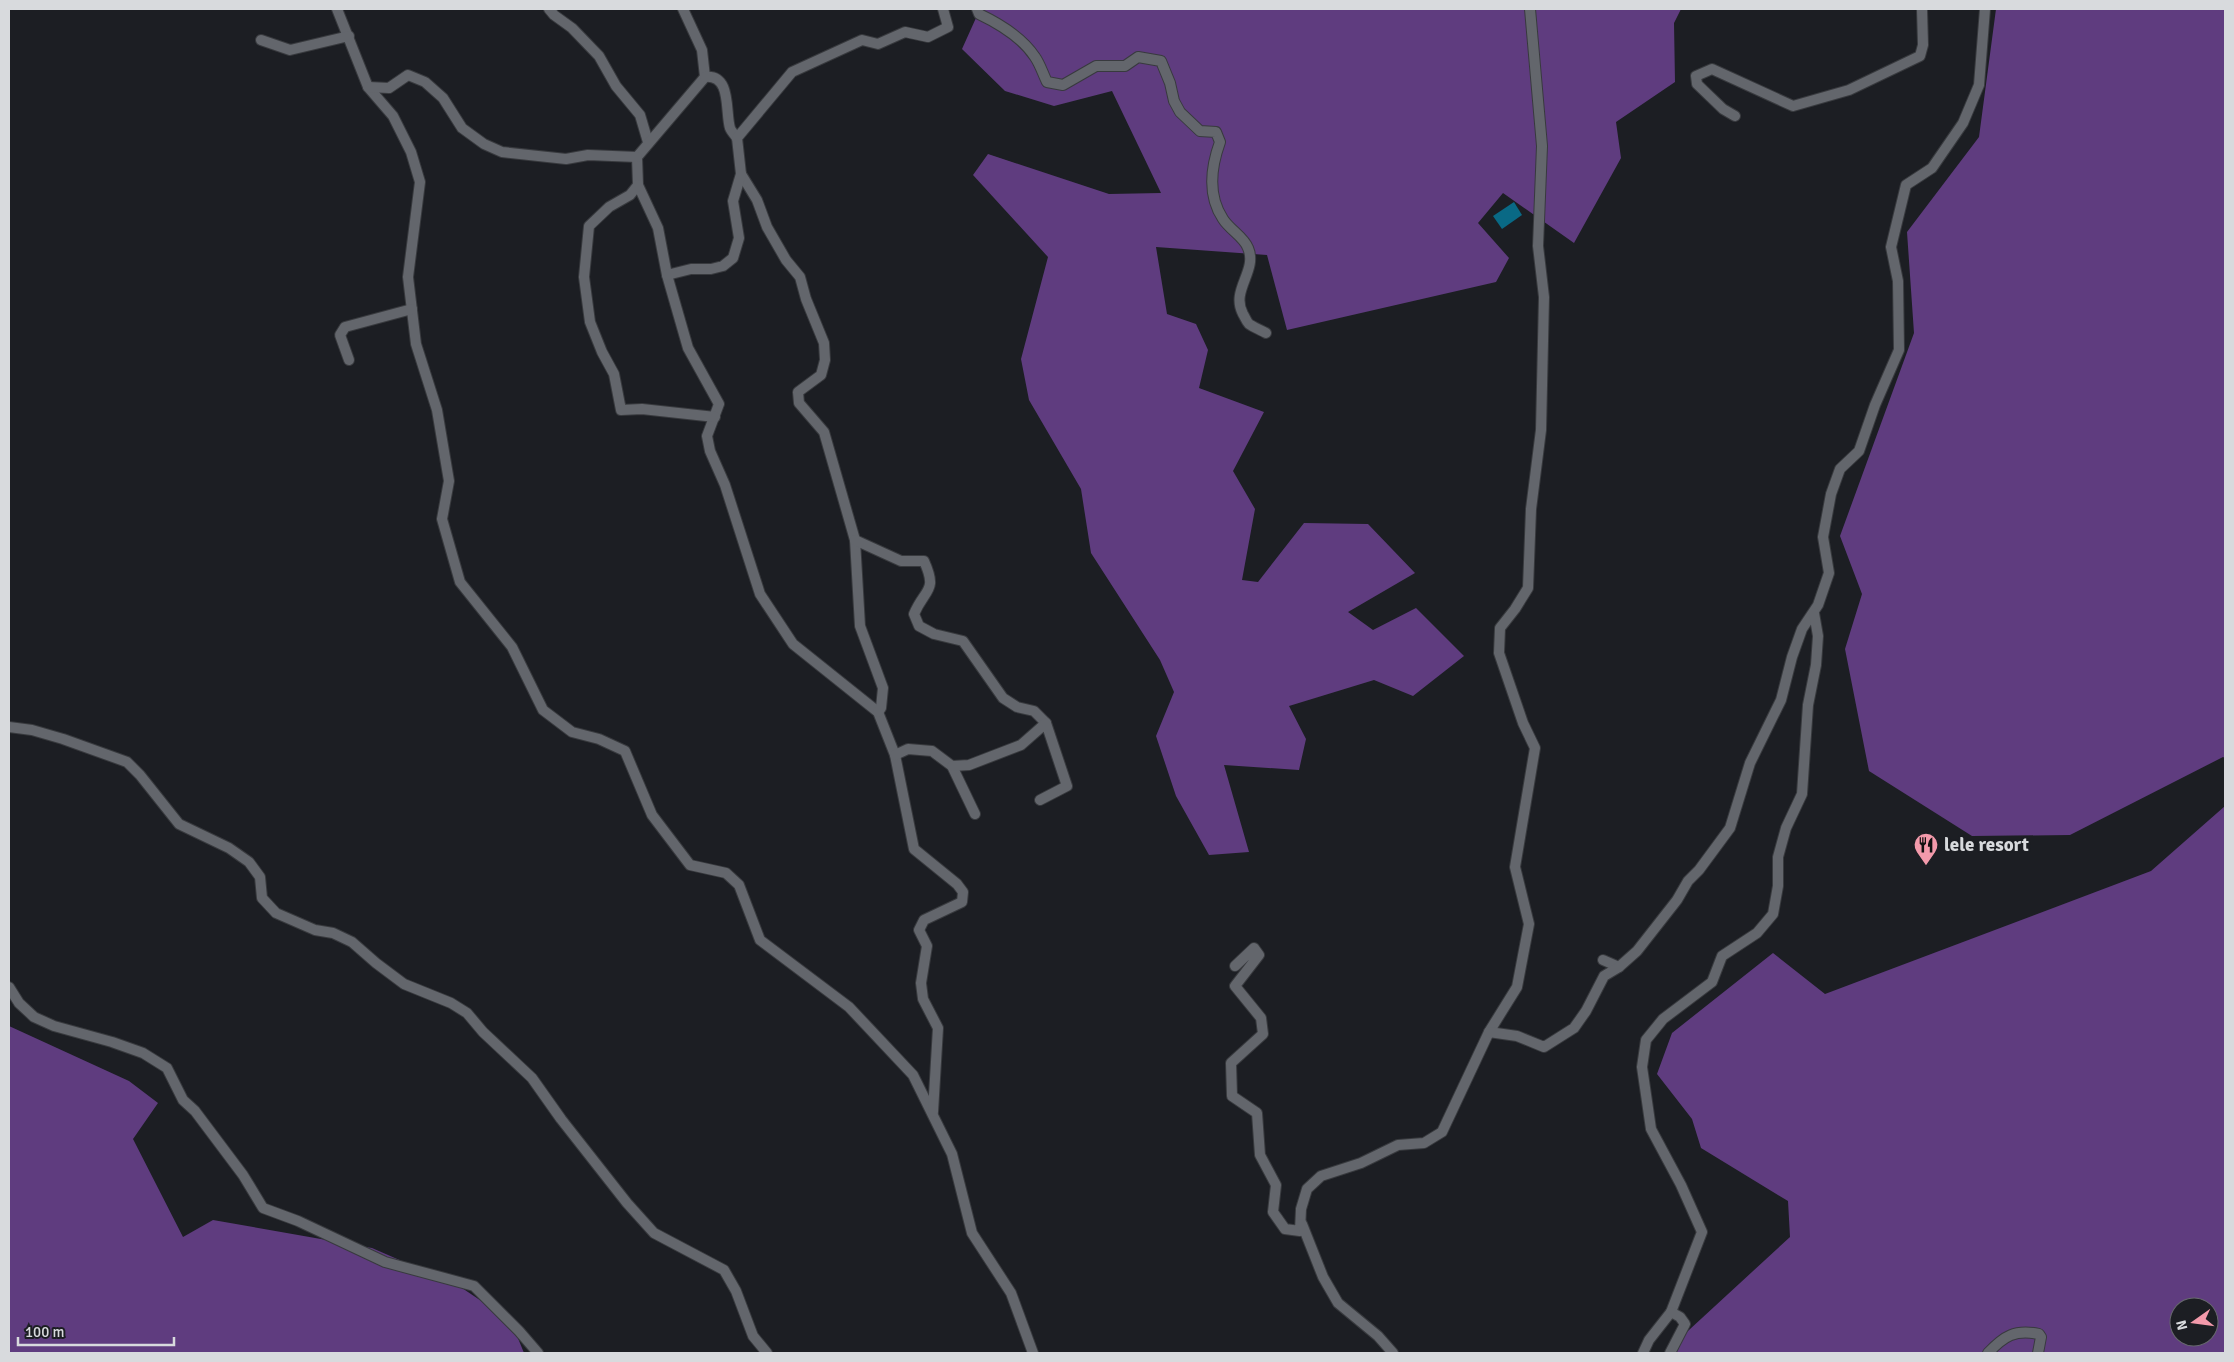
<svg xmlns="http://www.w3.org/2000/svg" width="2234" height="1362" font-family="Signika,sans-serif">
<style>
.forest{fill:#5f3c7f;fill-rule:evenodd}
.water{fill:#096985}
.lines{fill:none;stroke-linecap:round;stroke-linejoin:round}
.minor-casing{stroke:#383a3e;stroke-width:12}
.minor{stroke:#63666c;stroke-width:10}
.labels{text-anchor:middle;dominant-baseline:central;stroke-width:4;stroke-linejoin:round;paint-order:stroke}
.poi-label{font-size:19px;font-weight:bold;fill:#d8dadd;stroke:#1c1e23;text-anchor:start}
</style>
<rect width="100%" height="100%" fill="#1c1e23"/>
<g class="forest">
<polygon points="980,9 1681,9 1674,23 1675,82 1616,122 1621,158 1574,243 1503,193 1478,223 1509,258 1496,282 1287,330 1267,255 1156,247 1167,314 1196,324 1208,350 1199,388 1264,412 1233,471 1255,509 1242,580 1258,582 1304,523 1368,524 1415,573 1348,612 1373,630 1416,608 1464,656 1413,696 1374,680 1289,706 1306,739 1299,770 1224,765 1249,852 1209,855 1176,796 1156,736 1174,692 1160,660 1091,553 1081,489 1029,400 1021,359 1048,257 973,175 988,154 1109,194 1161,193 1112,91 1054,106 1005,91 962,49"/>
<polygon points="1996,9 2225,9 2225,758 2223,757 2070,835 1972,836 1869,771 1845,649 1862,594 1840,536 1914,333 1907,232 1979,137"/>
<path d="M2225 806V1353H1664L1790 1237 1788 1201 1701 1148 1692 1119 1657 1074 1672 1033 1773 953 1825 994 2151 871ZM2179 1307H2209V1337H2179Z"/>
<polygon points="9,1026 129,1081 158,1103 133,1139 183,1237 213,1220 372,1248 459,1286 511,1321 524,1353 9,1353"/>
</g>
<polygon class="water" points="1514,202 1522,215 1502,229 1493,216"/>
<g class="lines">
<defs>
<g id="minor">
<polyline points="337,9 368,87 393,116 411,152 420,182 408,277 416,344 437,410 449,481 442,519 460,582 512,647 543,710 572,732 599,739 625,751 652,815 690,865 726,873 739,885 760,940 849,1007 913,1075 952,1154 972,1233 1011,1293 1033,1353"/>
<polyline points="549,9 554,15 572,28 599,56 616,86 640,115 648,142"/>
<polyline points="683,9 702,50 705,77 637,157 638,185 658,228 667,275 688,348 719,404 707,436 710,451 725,485 760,594 793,644 878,712 895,755 914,849 957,884 963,892 962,902 924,920 919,930 927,946 921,983 923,999 938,1028 933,1112"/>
<path d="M977 9 979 14C1000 24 1022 37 1035 57 1040 64 1043 74 1047 82L1063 85 1096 66H1125L1138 57 1161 61 1170 83 1174 101 1180 112 1200 131 1216 132 1220 142C1211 167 1207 195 1223 219 1230 230 1244 237 1248 248 1258 271 1230 290 1243 314 1245 317 1246 321 1249 324 1253 327 1261 330 1266 333"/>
<polyline points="261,40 290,50 349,36"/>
<path d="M705 77C732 74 725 112 730 128 731 131 735 135 737 138"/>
<polyline points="368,87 389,88 408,75 425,82 443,98 462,128 484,144 502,152 566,159 588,155 637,157"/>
<polyline points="1735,116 1723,109 1697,84 1696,76 1712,69 1793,106 1849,90 1920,56 1923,45 1922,9"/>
<polyline points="741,174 757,200 767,227 786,260 800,277 806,299 824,343 825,360 821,375 798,392 799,403 824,432 855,540 860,626 883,688 881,708 878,712"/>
<polyline points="638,185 630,195 609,207 589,226 584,277 590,322 602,352 614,374 621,410 642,409 715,417"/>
<polyline points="667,275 691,269 711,269 723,266 733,258 739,238 733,201 741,174 737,138 792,72 862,40 878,44 905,32 928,37 948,27 943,9"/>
<polyline points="349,360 340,335 345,327 412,309"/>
<path d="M855 540 901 561H924C938 592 925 588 914 614L919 626 934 634 963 641 1003 698 1017 707 1034 711 1046 723"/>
<polyline points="9,727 32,730 63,739 127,762 140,775 179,824 229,848 249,862 260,877 262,898 276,913 315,930 333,933 352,942 376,963 404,984 451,1003 467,1013 483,1032 532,1078 561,1119 627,1203 654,1233 724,1270 736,1291 753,1336 767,1353"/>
<polyline points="895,755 908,749 932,751 952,766 975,814"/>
<polyline points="952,766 969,765 1021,745 1046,723 1067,786 1040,800"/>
<polyline points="1603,960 1619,967"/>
<polyline points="1235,966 1254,948 1259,955 1235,986 1261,1018 1263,1034 1231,1063 1232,1096 1257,1113 1260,1155 1276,1185 1273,1212 1285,1229 1300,1231 1301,1209 1307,1189 1321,1176 1361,1163 1398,1145 1424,1143 1442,1132 1489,1032 1517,987 1529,924 1515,867 1535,748 1523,723 1499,653 1500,628 1515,609 1528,588 1531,509 1541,430 1544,297 1538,246 1542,146 1530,9"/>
<polyline points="9,987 19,1003 34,1017 54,1026 112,1042 143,1053 167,1068 183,1100 195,1111 243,1175 263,1208 298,1221 385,1262 474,1286 519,1331 538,1353"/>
<polyline points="1489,1032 1517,1036 1544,1047 1574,1028 1586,1011 1604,976 1619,967 1637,951 1677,900 1688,881 1699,870 1730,828 1750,763 1781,700 1792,657 1802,629 1818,605 1829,573 1823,537 1831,494 1840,469 1859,451 1875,405 1899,350 1898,281 1891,247 1906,185 1932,168 1963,123 1979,85 1985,9"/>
<polyline points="1302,1224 1323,1277 1338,1303 1378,1336 1393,1353"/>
<polyline points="1643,1353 1649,1340 1671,1312 1702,1232 1681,1185 1651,1129 1642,1067 1646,1040 1663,1019 1712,982 1722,956 1757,933 1773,914 1778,886 1778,857 1786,828 1802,794 1808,705 1816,665 1818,636 1814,613"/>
<polyline points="1670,1353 1685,1324 1680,1317 1671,1312"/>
<path d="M1988 1353C2004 1336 2015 1329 2039 1334L2041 1337 2038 1353"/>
</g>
</defs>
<use href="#minor" class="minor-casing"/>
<use href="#minor" class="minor"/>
</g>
<defs>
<symbol id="restaurant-pin" viewBox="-11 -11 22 30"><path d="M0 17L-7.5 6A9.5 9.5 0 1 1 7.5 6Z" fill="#f39aab" stroke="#1c1e23"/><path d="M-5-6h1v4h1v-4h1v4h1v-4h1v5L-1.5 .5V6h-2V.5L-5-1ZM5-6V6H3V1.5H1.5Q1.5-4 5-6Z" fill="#111"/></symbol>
</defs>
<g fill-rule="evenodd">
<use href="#restaurant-pin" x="1912" y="831" width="28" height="38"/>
</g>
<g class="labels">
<g class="poi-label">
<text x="1944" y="845">lele resort</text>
</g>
</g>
<rect width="2234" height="1362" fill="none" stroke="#d8dadd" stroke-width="20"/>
<g transform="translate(2194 1322) rotate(256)"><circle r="24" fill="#1c1e23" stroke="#67696d"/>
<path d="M0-4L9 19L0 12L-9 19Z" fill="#f39aab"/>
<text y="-8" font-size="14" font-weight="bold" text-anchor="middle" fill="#d8dadd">N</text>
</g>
<path d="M18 1337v8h156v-8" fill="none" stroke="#d8dadd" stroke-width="2.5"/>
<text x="25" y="1337" font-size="15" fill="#d8dadd" stroke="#1c1e23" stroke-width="4" paint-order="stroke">100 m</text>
</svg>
